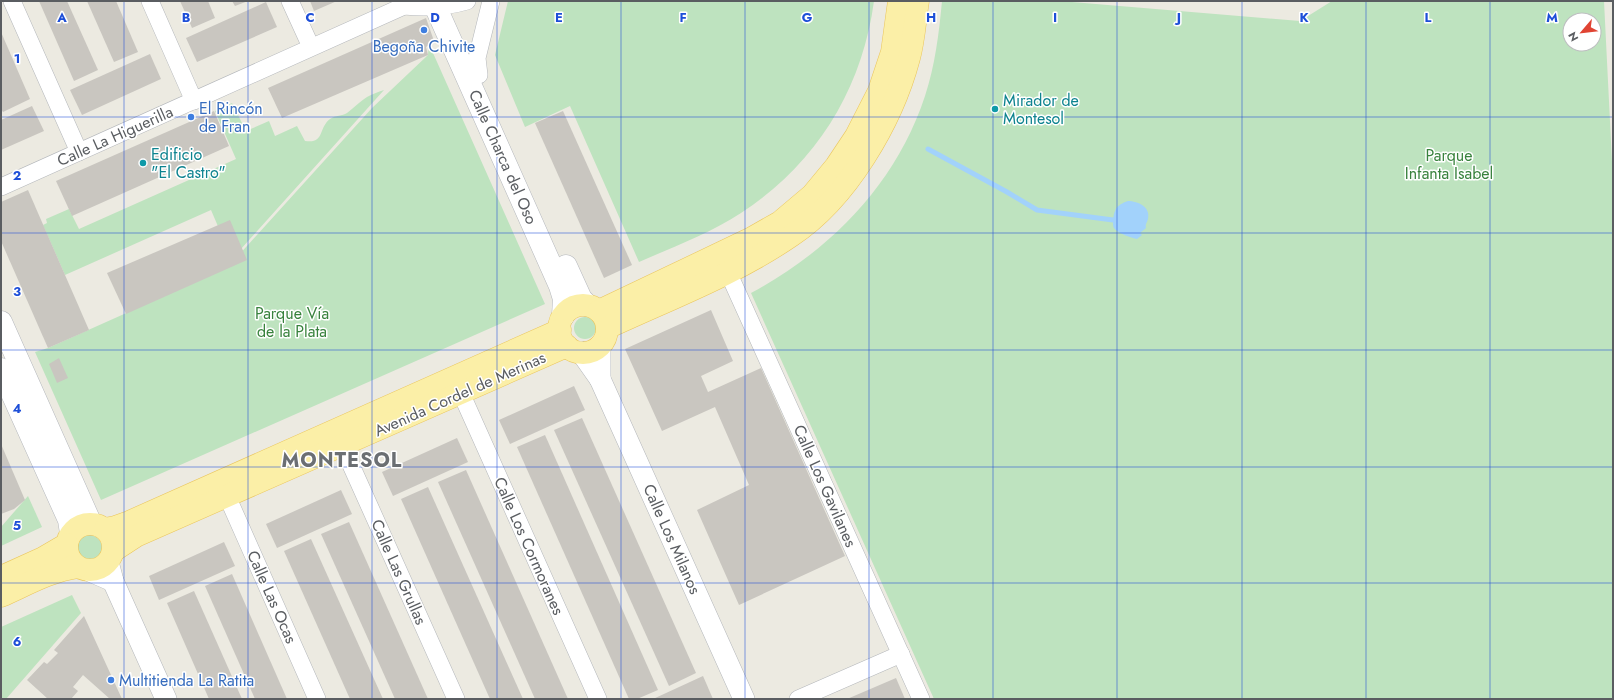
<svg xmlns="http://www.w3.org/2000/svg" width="1614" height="700" font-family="Jost,sans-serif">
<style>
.green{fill:#bee3bf;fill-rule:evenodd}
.water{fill:#a2d2fb}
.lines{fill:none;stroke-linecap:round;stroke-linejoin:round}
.stream{stroke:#a2d2fb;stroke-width:5}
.building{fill:#c9c6c0}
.minor-casing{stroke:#b4b7bb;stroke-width:18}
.tertiary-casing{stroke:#b4b7bb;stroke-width:22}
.secondary-casing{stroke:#b5b8bd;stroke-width:23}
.primary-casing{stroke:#eac55c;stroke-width:23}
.minor{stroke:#fff;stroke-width:17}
.tertiary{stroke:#fff;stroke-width:21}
.secondary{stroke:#fff;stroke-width:22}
.primary{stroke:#fbefa7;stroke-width:22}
.grid{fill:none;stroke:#1d4ed8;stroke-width:1;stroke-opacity:0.55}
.shop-dot{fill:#3f7fe0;stroke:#fff;stroke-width:1.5}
.culture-dot{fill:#0f9aa8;stroke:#fff;stroke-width:1.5}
.labels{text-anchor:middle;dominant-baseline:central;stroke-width:3;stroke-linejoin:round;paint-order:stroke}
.shop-label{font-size:16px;fill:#366cbe;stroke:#fff;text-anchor:start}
.culture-label{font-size:16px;fill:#0d838f;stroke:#fff;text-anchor:start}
.street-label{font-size:16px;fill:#5a5d61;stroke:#fff}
.park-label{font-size:16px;fill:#38823d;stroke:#fff}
.district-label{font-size:20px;font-weight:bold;letter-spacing:1px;fill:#6b6f73;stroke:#fff}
.grid-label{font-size:13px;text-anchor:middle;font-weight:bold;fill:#1d4ed8;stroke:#fff;stroke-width:3;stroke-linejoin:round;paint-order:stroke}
</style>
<rect width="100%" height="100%" fill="#eceae1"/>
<g class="green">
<path d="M508 1H874C862 90 816 164 741 213 709 234 673 247 639 262L570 106 525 127 495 55Z"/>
<path d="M942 1H1060L1300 21 1332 1H1604L1613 182V699H934L751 293C831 250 896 184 925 96 935 66 939 33 942 1ZM1570 20H1594V44H1570Z"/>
<polygon points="429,44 545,304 101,500 35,352 48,348 227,268 372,108 428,55"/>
<path d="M384 90 232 259 211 210 65 275 43 225 47 223 46 219 69 209 79 229 236 159 215 111 232 103 246 131 269 121 275 136 297 126 305 141C325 144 318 128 330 119 336 115 342 116 347 113 354 108 359 102 367 97 372 94 378 92 384 90Z"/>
<circle cx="585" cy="328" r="11"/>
<polygon points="28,496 42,527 1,546 1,527"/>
<circle cx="89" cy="548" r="13"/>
<polygon points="72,595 81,613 6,699 1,699 1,627"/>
</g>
<path class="water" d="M1128 201C1138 201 1151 207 1148 219 1147 223 1145 224 1146 228L1140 233 1142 235 1137 239C1132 238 1120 234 1116 230 1113 228 1113 225 1113 222 1114 210 1116 205 1128 201Z"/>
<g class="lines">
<polyline class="stream" points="928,149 1007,192 1037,210 1113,220"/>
</g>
<g class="building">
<polygon points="39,1 67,1 98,70 74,81"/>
<polygon points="87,1 116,1 138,52 114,62"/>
<polygon points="180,1 208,1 215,18 192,28"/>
<polygon points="232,1 248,1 235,6"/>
<polygon points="310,1 337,1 314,11"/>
<polygon points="266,2 277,27 197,62 186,38"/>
<polygon points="426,18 434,41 426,47 428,55 282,118 268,88"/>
<polygon points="1,32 30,99 3,112 1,109"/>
<polygon points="150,54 161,79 82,115 70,90"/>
<polygon points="32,106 44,131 1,150 1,120"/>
<polygon points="214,111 229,146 72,216 56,181"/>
<polygon points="563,111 632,265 604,278 535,123"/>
<polygon points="28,190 89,330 48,348 1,241 1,202"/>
<polygon points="230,220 247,260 126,314 107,273"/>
<polygon points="711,310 733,361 701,376 708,392 761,368 845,556 739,605 697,510 749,485 715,407 662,431 625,349"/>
<polygon points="59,358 68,378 57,383 49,364"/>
<polygon points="574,386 585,410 510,444 499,420"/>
<polygon points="582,418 696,673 669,686 554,430"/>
<polygon points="545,435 658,690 637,699 629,699 517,447"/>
<polygon points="457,438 468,462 393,496 382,472"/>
<polygon points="1,444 25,500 14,509 1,514"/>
<polygon points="466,470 568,699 535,699 438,482"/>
<polygon points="428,487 523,699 490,699 401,499"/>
<polygon points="341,490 352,514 277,548 266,524"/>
<polygon points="349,522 428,699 395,699 321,534"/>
<polygon points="311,539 383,699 350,699 284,551"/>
<polygon points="224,542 235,566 159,600 149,576"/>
<polygon points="232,574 287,699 255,699 205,586"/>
<polygon points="194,591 242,699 209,699 167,603"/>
<polygon points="84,616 122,699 110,699 83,675 73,687 78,691 71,699 48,699 27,680 44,662 47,664 58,653 54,650"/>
<polygon points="703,676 713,699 653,699"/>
<polygon points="896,678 905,699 847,699"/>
</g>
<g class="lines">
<defs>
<g id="minor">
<polyline points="12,1 79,152"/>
<polyline points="150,1 194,101"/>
<polyline points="290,1 311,47"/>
<path d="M404 6C425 8 447 7 467 1"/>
<polyline points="479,75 477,58 491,1"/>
<polyline points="1,187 404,6 408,1"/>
<polyline points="728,272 921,699"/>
<polyline points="461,393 598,699"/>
<polyline points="342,445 456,699"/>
<polyline points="227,496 317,699"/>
<polyline points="798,699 901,654"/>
</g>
<g id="tertiary">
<polyline points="600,346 600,379"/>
<polyline points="581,352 600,379 744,699"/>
<polyline points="108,562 113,581 166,699"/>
<polyline points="90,571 113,581"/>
</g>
<g id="secondary">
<polyline points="433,1 560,286 564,299 563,316"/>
<polyline points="566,266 581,299 587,305"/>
<polyline points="1,322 91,524"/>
<polyline points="1,369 69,520 71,533"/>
</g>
<g id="primary">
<circle cx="583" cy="329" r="24"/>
<polyline points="599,311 750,239 780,222 812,195 836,166 856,136 879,91 892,52 899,1"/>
<path d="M607 328C669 299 734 275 791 236 847 199 892 122 909 58 914 40 915 20 918 1"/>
<circle cx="90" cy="547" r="23"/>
<polyline points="105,529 115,527 129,522 560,330"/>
<polyline points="113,551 136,536 567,346"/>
<polyline points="1,577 43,558 67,544"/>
<path d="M1 596C26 585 50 571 77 567"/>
</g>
</defs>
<use href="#minor" class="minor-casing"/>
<use href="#tertiary" class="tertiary-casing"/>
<use href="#secondary" class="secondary-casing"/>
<use href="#primary" class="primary-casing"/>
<use href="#minor" class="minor"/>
<use href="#tertiary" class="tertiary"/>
<use href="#secondary" class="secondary"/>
<use href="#primary" class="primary"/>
</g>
<path class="grid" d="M124 1V699M248 1V699M372 1V699M497 1V699M621 1V699M745 1V699M869 1V699M993 1V699M1117 1V699M1242 1V699M1366 1V699M1490 1V699M1 117H1613M1 233H1613M1 350H1613M1 467H1613M1 583H1613"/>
<g class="shop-dot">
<circle cx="424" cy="30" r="4"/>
<circle cx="191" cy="117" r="4"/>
<circle cx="111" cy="680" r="4"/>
</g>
<g class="culture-dot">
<circle cx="995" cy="109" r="4"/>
<circle cx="143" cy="163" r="4"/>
</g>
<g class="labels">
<g class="shop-label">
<text x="424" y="46" text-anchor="middle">Begoña Chivite</text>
<text x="199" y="108">El Rincón<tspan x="199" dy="18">de Fran</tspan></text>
<text x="119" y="680">Multitienda La Ratita</text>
</g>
<g class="culture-label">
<text x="1003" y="100">Mirador de<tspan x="1003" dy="18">Montesol</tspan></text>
<text x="151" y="154">Edificio<tspan x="151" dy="18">"El Castro"</tspan></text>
</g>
<g class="street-label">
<text transform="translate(115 136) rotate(-24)">Calle La Higuerilla</text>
<text transform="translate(503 157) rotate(66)">Calle Charca del Oso</text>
<text transform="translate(460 394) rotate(-24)">Avenida Cordel de Merinas</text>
<text transform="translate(825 486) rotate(66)">Calle Los Gavilanes</text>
<text transform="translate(672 539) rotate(66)">Calle Los Milanos</text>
<text transform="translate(529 546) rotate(66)">Calle Los Cormoranes</text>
<text transform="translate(399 572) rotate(66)">Calle Las Grullas</text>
<text transform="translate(272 597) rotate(66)">Calle Las Ocas</text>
</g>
<g class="park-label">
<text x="1449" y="155">Parque<tspan x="1449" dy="18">Infanta Isabel</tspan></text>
<text x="292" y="313">Parque Vía<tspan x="292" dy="18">de la Plata</tspan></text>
</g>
<g class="district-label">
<text x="342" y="460">MONTESOL</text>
</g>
</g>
<g class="grid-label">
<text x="62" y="22">A</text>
<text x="186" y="22">B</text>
<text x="310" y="22">C</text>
<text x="435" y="22">D</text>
<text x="559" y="22">E</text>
<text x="683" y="22">F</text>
<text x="807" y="22">G</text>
<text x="931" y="22">H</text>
<text x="1055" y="22">I</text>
<text x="1179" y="22">J</text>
<text x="1304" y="22">K</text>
<text x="1428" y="22">L</text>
<text x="1552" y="22">M</text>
<text x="17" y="63">1</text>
<text x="17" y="180">2</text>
<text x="17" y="296">3</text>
<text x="17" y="413">4</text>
<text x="17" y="530">5</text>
<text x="17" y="646">6</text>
</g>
<rect width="1614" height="700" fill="none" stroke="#5a5d61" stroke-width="4"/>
<g transform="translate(1582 32) rotate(242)"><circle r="19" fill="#ffffff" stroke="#bdbec0"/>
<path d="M0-3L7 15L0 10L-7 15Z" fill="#e04433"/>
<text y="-6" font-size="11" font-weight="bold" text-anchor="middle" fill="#5a5d61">N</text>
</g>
</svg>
